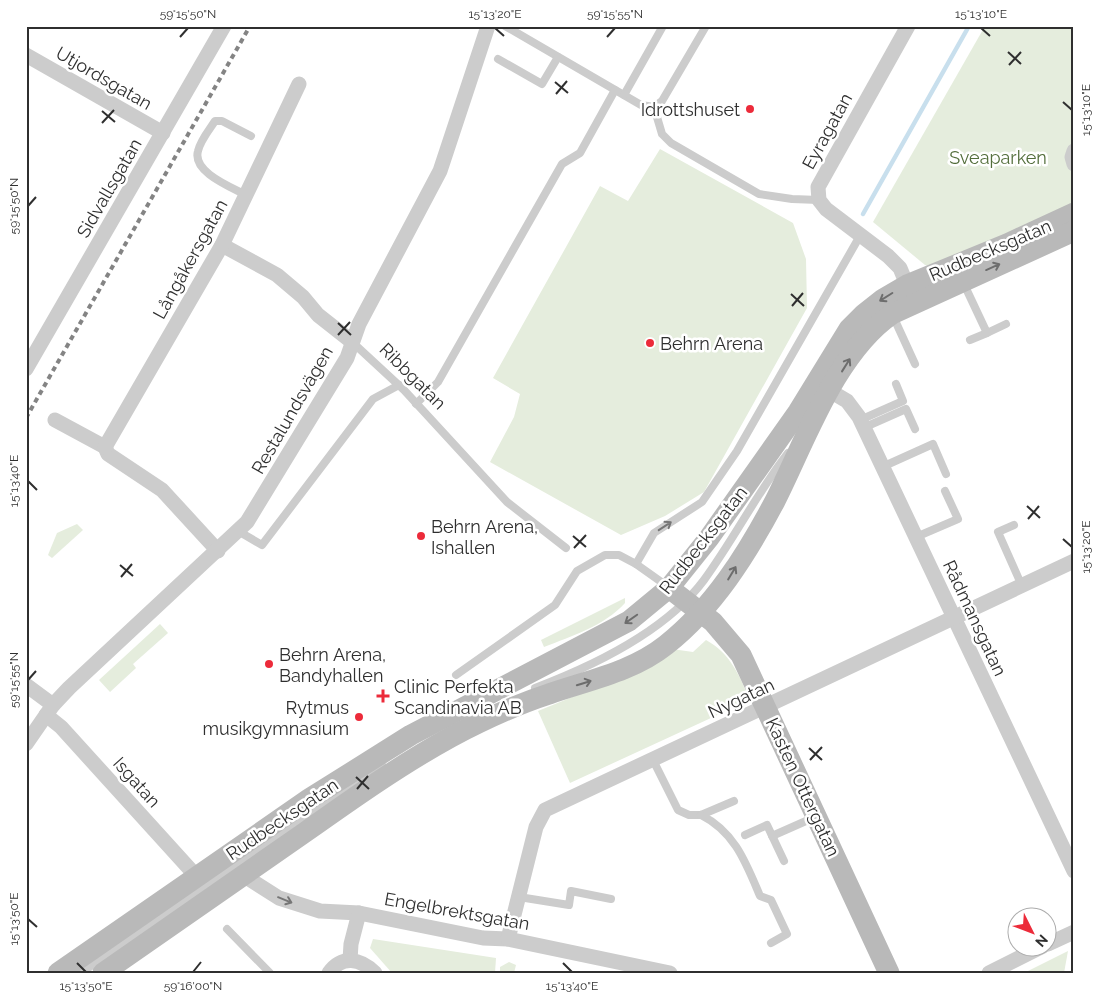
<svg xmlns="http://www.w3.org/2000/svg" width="1100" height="999" font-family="Raleway,sans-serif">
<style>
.green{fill:#e5eddd}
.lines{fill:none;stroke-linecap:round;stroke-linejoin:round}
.stream{stroke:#c8dfed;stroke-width:4.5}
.lane{stroke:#ccc;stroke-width:8}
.street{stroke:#ccc;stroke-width:15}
.secondary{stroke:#b9b9b9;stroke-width:21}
.rail{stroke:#848484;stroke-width:4;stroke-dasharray:5 4;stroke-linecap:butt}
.oneway{stroke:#6d6d6d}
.oneway2{stroke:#767676}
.ticks{fill:none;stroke:#2f2f2f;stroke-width:2}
.poi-dot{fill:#ec2b3a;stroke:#fff;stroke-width:2}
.labels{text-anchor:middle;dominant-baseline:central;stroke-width:5;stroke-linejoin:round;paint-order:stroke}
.street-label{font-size:18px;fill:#2f2f2f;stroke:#fff}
.poi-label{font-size:18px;fill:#2f2f2f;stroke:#fff;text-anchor:start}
.park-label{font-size:18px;fill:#526d3a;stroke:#fff}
.neatline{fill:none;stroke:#2f2f2f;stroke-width:2}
.ticks-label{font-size:12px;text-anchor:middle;fill:#2f2f2f}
</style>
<rect width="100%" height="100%" fill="#fff"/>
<g class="green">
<polygon points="985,26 1074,26 1074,208 934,268 925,265 873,222"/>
<polygon points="660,149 793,223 806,259 807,308 704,492 665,516 621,535 490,462 514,417 520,394 493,378 600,186 628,201"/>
<polygon points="77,524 83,530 52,558 48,555 57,533"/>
<path d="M625 598V603C604 626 572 636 544 647L541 640Z"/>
<polygon points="160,624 168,633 133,664 136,668 110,692 99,680"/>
<path d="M706 640C731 654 739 675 750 700L570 783 538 711 648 666 672 649 693 652Z"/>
<polygon points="373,939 496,958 495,973 392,973 370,948"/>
<polygon points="1068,951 1064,973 1024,973"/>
<polygon points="509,962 516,965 514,973 500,973 500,967"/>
</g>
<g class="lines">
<polyline class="stream" points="863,214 969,26"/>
<g class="lane">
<polyline points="505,26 641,105 654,107 662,101 706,26"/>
<polyline points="498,59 542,84 558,57"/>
<polyline points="624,95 663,26"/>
<polyline points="654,107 662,134 671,143 759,194 792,199 819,200"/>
<path d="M246 195C231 187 192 172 198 151 200 141 209 130 215 121H222L251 136"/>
<polyline points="963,282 987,333 1006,324"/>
<polyline points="893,316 915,364"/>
<polyline points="970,340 987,333"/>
<polyline points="351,341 404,390 507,502 566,548"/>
<polyline points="416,404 438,382 562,164 580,153 615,90"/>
<polyline points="860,420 903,401 896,384"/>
<polyline points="863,428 906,409 915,429"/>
<polyline points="882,467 933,444 946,474"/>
<polyline points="1014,525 998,532 1022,586"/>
<polyline points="238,531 262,545 373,399 399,385"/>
<polyline points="916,537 958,519 945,491"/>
<polyline points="636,564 654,533 702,502 737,451 861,234"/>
<polyline points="456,675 555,605 577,571 605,555 619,555 636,564 667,586"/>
<path d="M535 688C593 666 666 631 704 580 734 539 757 493 788 453"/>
<polyline points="653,760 678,810 689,815 701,815 734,801"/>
<path d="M701 815C735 832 746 863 760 896L771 900 787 934 771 943"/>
<polyline points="745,835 767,825 784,861"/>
<polyline points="772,836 815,817"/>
<polyline points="519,897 569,905 571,891 611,899"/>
<polyline points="227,929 270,973"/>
<polyline points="81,973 382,765"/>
</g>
<g class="street">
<polyline points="26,55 163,133"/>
<polyline points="1074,151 1072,157 1074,164"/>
<polyline points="222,245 277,275 303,297 318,315 351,341"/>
<polyline points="907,285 900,268 888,256 826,209 819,200 818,187 908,26"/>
<polyline points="26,369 224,26"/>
<polyline points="830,391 847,401 859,417 1074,871"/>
<polyline points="55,420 105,447 108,454 162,490 218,551"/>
<polyline points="105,447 222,245 299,84"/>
<polyline points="26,685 53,705"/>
<polyline points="46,715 61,727 197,877"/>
<polyline points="26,744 53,705 69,688 247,522 347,358 359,324 440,171 488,26"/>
<polyline points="243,875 279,898 320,911 359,913 483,938 508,939 670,973"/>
<polyline points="508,939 536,827 545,810 1074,561"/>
<polyline points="1048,944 1074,932"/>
<polyline points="350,960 351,944 359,913"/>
<path d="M329 973C342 955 360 958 375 973"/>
<polyline points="989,973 1043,946"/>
</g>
<g class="secondary">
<polyline points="669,588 713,622 741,655 889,973"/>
<polyline points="58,973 309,799 411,735 629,621 669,588 709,538 798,412 849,329 864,314 883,299 907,285 1007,244 1074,213"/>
<path d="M103 973C170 926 237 879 304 833 352 799 400 765 451 737 483 720 515 705 549 694 589 680 632 672 666 645 713 608 747 554 775 501 805 442 835 353 892 314L1074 231"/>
</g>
<polyline class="rail" points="26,418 250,26"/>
</g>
<defs><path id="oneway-shaft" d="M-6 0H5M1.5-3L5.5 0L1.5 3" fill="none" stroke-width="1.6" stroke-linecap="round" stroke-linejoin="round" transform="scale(1.25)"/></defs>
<g class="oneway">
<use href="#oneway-shaft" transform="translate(993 267) rotate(-24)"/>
<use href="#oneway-shaft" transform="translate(886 297) rotate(148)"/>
<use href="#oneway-shaft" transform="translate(846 365) rotate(-58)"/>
<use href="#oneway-shaft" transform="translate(732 573) rotate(-59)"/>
<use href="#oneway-shaft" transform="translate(631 619) rotate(145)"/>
<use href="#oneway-shaft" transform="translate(584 683) rotate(-17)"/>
</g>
<g class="oneway2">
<use href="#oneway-shaft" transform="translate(665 526) rotate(-33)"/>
<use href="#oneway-shaft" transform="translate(285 900) rotate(22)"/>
</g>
<path class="ticks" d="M495 28 504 36M981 28 990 36M180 37 188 28M607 37 615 28M1008 52 1021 64M1009 65 1021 52M555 82 568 93M556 94 567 81M1063 102 1072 110M102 111 115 122M102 123 114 110M28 206 36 197M791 294 804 306M792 306 803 293M338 323 351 335M338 335 350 322M28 481 37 490M1027 506 1040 518M1028 519 1039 506M573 536 586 547M1063 539 1072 547M574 548 586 535M120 565 133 576M121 577 132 564M28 680 36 671M809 748 822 760M810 760 822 747M356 777 369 789M357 789 368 776M28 919 37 927M77 963 86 972M563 963 572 972M193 972 201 962"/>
<g class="poi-dot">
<circle cx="750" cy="109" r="5"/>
<circle cx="650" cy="343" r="5"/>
<circle cx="421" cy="536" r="5"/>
<circle cx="269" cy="664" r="5"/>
<path d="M380.5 688.5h5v5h5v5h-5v5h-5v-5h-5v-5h5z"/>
<circle cx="359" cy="717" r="5"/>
</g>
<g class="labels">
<g class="street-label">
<text transform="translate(104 78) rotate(30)">Utjordsgatan</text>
<text transform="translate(827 131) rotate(-61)">Eyragatan</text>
<text transform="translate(109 188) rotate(-60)">Sidvallsgatan</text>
<text transform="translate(990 250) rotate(-23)">Rudbecksgatan</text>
<text transform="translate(190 259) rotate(-61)">Långåkersgatan</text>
<text transform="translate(413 376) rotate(45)">Ribbgatan</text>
<text transform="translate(292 410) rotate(-60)">Restalundsvägen</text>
<text transform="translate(703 540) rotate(-52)">Rudbecksgatan</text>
<text transform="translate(975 618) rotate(65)">Rådmansgatan</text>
<text transform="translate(741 698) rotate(-25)">Nygatan</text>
<text transform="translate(137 782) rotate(48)">Isgatan</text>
<text transform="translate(803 787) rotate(65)">Kasten Ottergatan</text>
<text transform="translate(282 819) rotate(-34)">Rudbecksgatan</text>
<text transform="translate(457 911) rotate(10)">Engelbrektsgatan</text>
</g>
<g class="poi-label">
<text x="740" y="109" text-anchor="end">Idrottshuset</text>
<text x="660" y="343">Behrn Arena</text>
<text x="431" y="526">Behrn Arena,<tspan x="431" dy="21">Ishallen</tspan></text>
<text x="279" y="654">Behrn Arena,<tspan x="279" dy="21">Bandyhallen</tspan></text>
<text x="394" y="686">Clinic Perfekta<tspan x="394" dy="21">Scandinavia AB</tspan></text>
<text x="349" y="707" text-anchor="end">Rytmus<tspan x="349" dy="21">musikgymnasium</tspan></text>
</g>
<g class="park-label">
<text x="998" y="157">Sveaparken</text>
</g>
</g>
<rect width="1100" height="999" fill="none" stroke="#ffffff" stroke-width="55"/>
<g transform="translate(1032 932) rotate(132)"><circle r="24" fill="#ffffff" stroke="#acacac"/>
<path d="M0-4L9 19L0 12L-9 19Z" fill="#ec2b3a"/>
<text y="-8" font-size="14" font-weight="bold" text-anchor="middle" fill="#2f2f2f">N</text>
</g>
<rect x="28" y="28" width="1044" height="944" class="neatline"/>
<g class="ticks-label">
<text x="188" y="18">59°15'50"N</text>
<text x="495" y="18">15°13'20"E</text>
<text x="615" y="18">59°15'55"N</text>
<text x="981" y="18">15°13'10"E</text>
<text transform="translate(1086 110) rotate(-90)" y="4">15°13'10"E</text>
<text transform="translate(14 206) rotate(-90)" y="4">59°15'50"N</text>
<text transform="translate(14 481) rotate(-90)" y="4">15°13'40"E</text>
<text transform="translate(1086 547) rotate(-90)" y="4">15°13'20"E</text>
<text transform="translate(14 680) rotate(-90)" y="4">59°15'55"N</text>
<text transform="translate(14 919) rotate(-90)" y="4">15°13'50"E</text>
<text x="86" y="990">15°13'50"E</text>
<text x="193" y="990">59°16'00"N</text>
<text x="572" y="990">15°13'40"E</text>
</g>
</svg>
